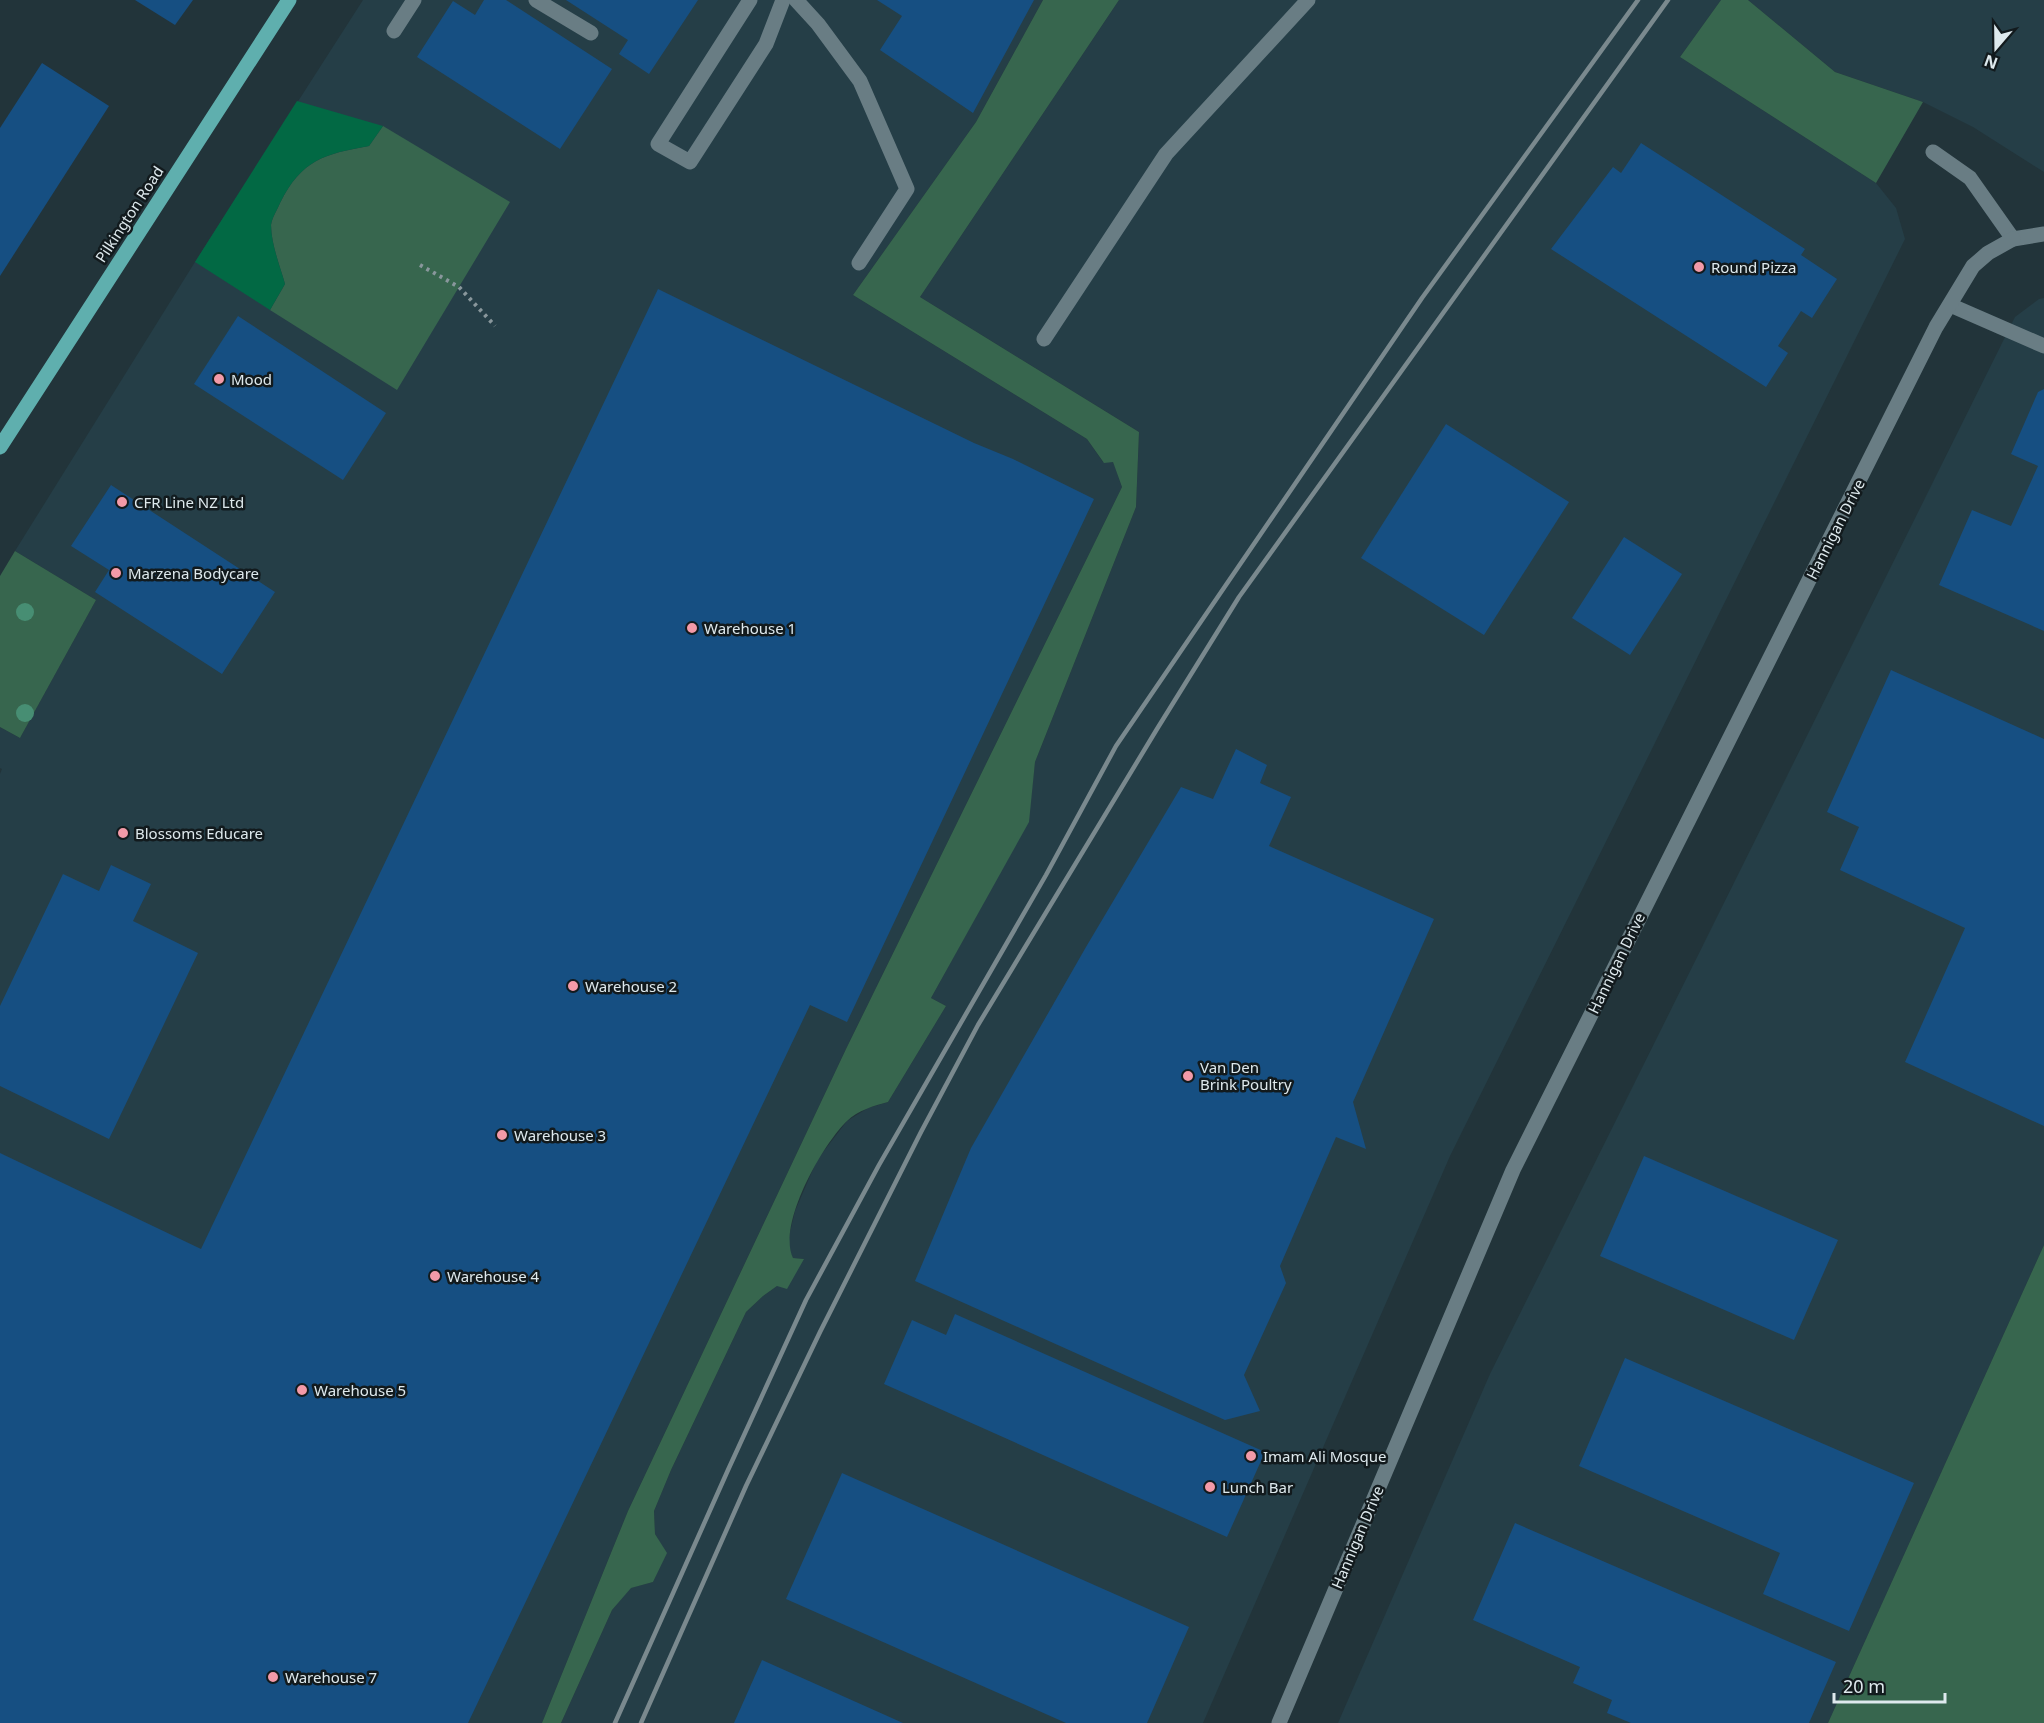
<svg xmlns="http://www.w3.org/2000/svg" width="2044" height="1723" font-family="'Noto Sans',sans-serif">
<style>
.built{fill:#253e47}
.green{fill:#37664e}
.forest{fill:#026944}
.building{fill:#164f82}
.lines{fill:none;stroke-linecap:round;stroke-linejoin:round}
.path{stroke:#89979c;stroke-width:4;stroke-dasharray:3 4.5;stroke-linecap:butt}
.minor{stroke:#697d84;stroke-width:15}
.major{stroke:#5fafae;stroke-width:15}
.rail{stroke:#7a898e;stroke-width:4.5}
.tree{fill:#478e73}
.poi-dot{fill:#f39aa8;stroke:#121a1d;stroke-width:2}
.labels{text-anchor:middle;dominant-baseline:central;stroke-width:5;stroke-linejoin:round;paint-order:stroke}
.street-label{font-size:15px;fill:#dee9ed;stroke:#121a1d}
.poi-label{font-size:15px;fill:#dee9ed;stroke:#121a1d;text-anchor:start}
</style>
<rect width="100%" height="100%" fill="#22343a"/>
<g class="built">
<polygon points="363,0 1043,0 976,122 853,295 1087,439 1103,462 1113,461 1122,487 846,1049 628,1511 542,1723 0,1723 0,774 2,769 0,768 0,727 20,738 96,600 15,551 195,262"/>
<polygon points="1119,0 1721,0 1680,57 1876,183 1896,208 1905,239 1450,1156 1203,1723 561,1723 612,1610 630,1588 653,1582 666,1553 655,1534 654,1511 671,1470 746,1312 763,1296 777,1286 803,1259 793,1258 788,1248 789,1236 795,1211 817,1160 847,1121 868,1108 888,1102 946,1006 931,998 1028,822 1035,762 1136,507 1139,432 920,297"/>
<polygon points="1748,0 2044,0 2044,172 1973,127 1923,102 1835,72"/>
<polygon points="2044,298 2044,1245 1828,1723 1338,1723 1490,1374 2015,317 2039,299"/>
</g>
<g class="green">
<path d="M1043 0H1119L920 297 1139 432 1136 507 1035 762 1029 822 931 998 946 1006 888 1102C874 1106 858 1110 847 1121 822 1145 777 1225 793 1258L804 1259 787 1289 777 1286 763 1296 746 1312 671 1470 654 1511 655 1534 667 1553 653 1582 631 1588 612 1610 561 1723H542L628 1511 846 1049 1122 487 1113 462 1104 463 1087 439 853 295 976 122Z"/>
<polygon points="1721,0 1748,0 1835,72 1923,102 1876,183 1680,57"/>
<path d="M383 126 510 202 397 390 270 310 285 284C280 266 271 244 271 225 272 218 277 210 280 203 302 159 325 154 369 146Z"/>
<polygon points="15,551 96,600 20,738 0,727 0,576"/>
<polygon points="2044,1245 2044,1723 1828,1723"/>
</g>
<path class="forest" d="M297 101 383 126 369 146C325 154 302 159 280 203 277 210 272 218 271 225 271 244 280 266 285 284L270 310 195 262Z"/>
<g class="building">
<polygon points="135,0 193,0 175,25"/>
<polygon points="484,0 506,0 612,69 560,149 417,57 453,1 475,15"/>
<polygon points="566,0 698,0 649,74 619,54 628,40"/>
<polygon points="877,0 1034,0 973,113 880,50 902,16"/>
<polygon points="42,63 109,106 0,276 0,128"/>
<polygon points="1641,143 1805,249 1801,255 1837,279 1812,318 1801,311 1778,346 1788,353 1766,387 1551,249 1613,167 1621,173"/>
<polygon points="658,289 974,443 1013,459 1094,499 847,1022 810,1005 468,1723 0,1723 0,1153 201,1249"/>
<polygon points="238,316 386,413 343,480 194,384"/>
<polygon points="2044,389 2044,631 1939,585 1972,510 2011,526 2038,466 2011,454 2038,392"/>
<polygon points="1446,424 1569,502 1484,635 1361,558"/>
<polygon points="111,485 275,592 222,674 95,592 109,570 71,546"/>
<polygon points="1624,537 1682,574 1630,655 1572,618"/>
<polygon points="1891,670 2044,739 2044,1126 1905,1062 1965,928 1840,870 1859,827 1827,812"/>
<polygon points="1236,749 1267,765 1260,783 1291,797 1269,846 1434,919 1353,1102 1366,1149 1336,1137 1280,1266 1286,1283 1244,1375 1260,1411 1225,1420 915,1281 971,1148 1086,947 1181,787 1213,799"/>
<polygon points="111,865 151,884 133,921 198,953 109,1139 0,1086 0,1006 63,874 99,891"/>
<polygon points="1644,1156 1838,1240 1794,1340 1600,1256"/>
<polygon points="955,1314 1265,1452 1227,1537 884,1384 912,1320 946,1335"/>
<polygon points="1625,1358 1914,1483 1849,1631 1763,1594 1780,1553 1579,1466"/>
<polygon points="842,1473 1189,1627 1147,1723 1066,1723 786,1599"/>
<polygon points="1515,1523 1836,1662 1809,1723 1631,1723 1607,1713 1612,1700 1573,1683 1580,1667 1473,1620"/>
<polygon points="762,1660 903,1723 734,1723"/>
</g>
<g class="lines">
<polyline class="path" points="420,265 459,287 495,326"/>
<g class="minor">
<polyline points="536,0 591,33"/>
<polyline points="750,0 658,144 690,162 766,44 783,0"/>
<polyline points="796,0 818,24 860,81 907,189 859,263"/>
<polyline points="394,31 414,0"/>
<polyline points="1933,152 1970,178 2013,239 2044,234"/>
<polyline points="1950,305 2044,346"/>
<polyline points="1044,339 1166,154 1308,0"/>
<polyline points="1279,1723 1513,1170 1936,327 1973,266 1988,253 2013,239"/>
</g>
<polyline class="major" points="0,447 289,0"/>
<g class="rail">
<polyline points="615,1723 728,1470 806,1300 879,1165 1046,875 1116,746 1422,298 1638,0"/>
<polyline points="641,1723 746,1486 820,1332 921,1132 978,1025 1157,729 1239,597 1668,0"/>
</g>
</g>
<g class="tree">
<circle cx="25" cy="612" r="9"/>
<circle cx="25" cy="713" r="9"/>
</g>
<g class="poi-dot">
<circle cx="1699" cy="267" r="6"/>
<circle cx="219" cy="379" r="6"/>
<circle cx="122" cy="502" r="6"/>
<circle cx="116" cy="573" r="6"/>
<circle cx="692" cy="628" r="6"/>
<circle cx="123" cy="833" r="6"/>
<circle cx="573" cy="986" r="6"/>
<circle cx="1188" cy="1076" r="6"/>
<circle cx="502" cy="1135" r="6"/>
<circle cx="435" cy="1276" r="6"/>
<circle cx="302" cy="1390" r="6"/>
<circle cx="1251" cy="1456" r="6"/>
<circle cx="1210" cy="1487" r="6"/>
<circle cx="273" cy="1677" r="6"/>
</g>
<g class="labels">
<g class="street-label">
<text transform="translate(129 214) rotate(-57)">Pilkington Road</text>
<text transform="translate(1835 529) rotate(-63)">Hannigan Drive</text>
<text transform="translate(1616 963) rotate(-64)">Hannigan Drive</text>
<text transform="translate(1357 1537) rotate(-67)">Hannigan Drive</text>
</g>
<g class="poi-label">
<text x="1711" y="267">Round Pizza</text>
<text x="231" y="379">Mood</text>
<text x="134" y="502">CFR Line NZ Ltd</text>
<text x="128" y="573">Marzena Bodycare</text>
<text x="704" y="628">Warehouse 1</text>
<text x="135" y="833">Blossoms Educare</text>
<text x="585" y="986">Warehouse 2</text>
<text x="1200" y="1067">Van Den<tspan x="1200" dy="17">Brink Poultry</tspan></text>
<text x="514" y="1135">Warehouse 3</text>
<text x="447" y="1276">Warehouse 4</text>
<text x="314" y="1390">Warehouse 5</text>
<text x="1263" y="1456">Imam Ali Mosque</text>
<text x="1222" y="1487">Lunch Bar</text>
<text x="285" y="1677">Warehouse 7</text>
</g>
</g>
<g transform="translate(1996 48) rotate(200)" stroke="#121a1d" stroke-width="4.5" paint-order="stroke">
<path d="M0-4.5L10 22L0 15L-10 22Z" fill="#dee9ed"/>
<text y="-9" font-size="16" font-weight="bold" text-anchor="middle" fill="#dee9ed">N</text>
</g>
<path d="M1834 1693v9h111v-9" fill="none" stroke="#dee9ed" stroke-width="3"/>
<text x="1843" y="1693" font-size="18" fill="#dee9ed" stroke="#121a1d" stroke-width="4.5" paint-order="stroke">20 m</text>
</svg>
